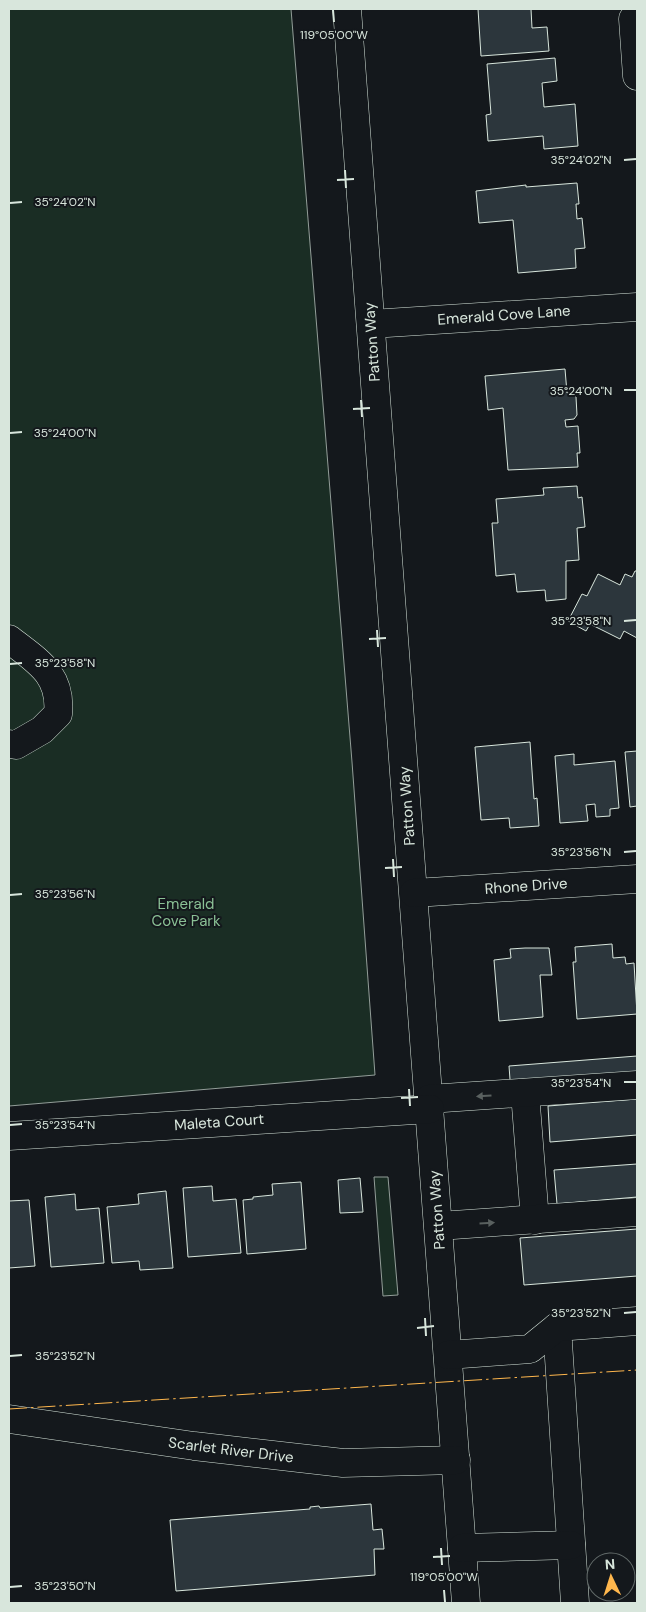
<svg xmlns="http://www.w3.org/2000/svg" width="646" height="1612" font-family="'DM Sans',sans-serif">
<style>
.green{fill:#1a2d24;stroke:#939e99}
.building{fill:#2c363c;stroke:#d8e6dc}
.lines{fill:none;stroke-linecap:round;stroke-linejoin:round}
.minor-casing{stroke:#d8e6dc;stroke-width:29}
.minor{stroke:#14181c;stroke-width:28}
.power{stroke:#ffb74d;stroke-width:1;stroke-dasharray:18 4 2.5 4;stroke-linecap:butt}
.oneway{fill:#59605f}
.ticks{fill:none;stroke:#d8e6dc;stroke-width:2}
.labels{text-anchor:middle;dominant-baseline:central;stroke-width:4;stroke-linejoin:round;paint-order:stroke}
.street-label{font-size:15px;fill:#d8e6dc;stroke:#14181c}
.park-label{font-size:15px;fill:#8ac095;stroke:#14181c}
.ticks-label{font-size:12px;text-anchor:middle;fill:#d8e6dc;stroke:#14181c;stroke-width:4;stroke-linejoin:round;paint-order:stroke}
</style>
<rect width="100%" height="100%" fill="#14181c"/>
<g class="green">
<polygon points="9,9 291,9 352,762 375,1075 9,1106"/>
<polygon points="374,1177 388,1177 398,1295 383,1296"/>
</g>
<g class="building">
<polygon points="478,9 531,9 532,28 547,27 549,51 481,56"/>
<polygon points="555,58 557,81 542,83 544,107 575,104 578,146 544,149 543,136 488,141 486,115 491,114 487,64"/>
<polygon points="577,183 579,204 576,204 577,219 582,218 585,248 575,249 576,268 518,273 513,220 479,223 476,191 526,185 526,187"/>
<polygon points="565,369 567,393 572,393 576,397 577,415 574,419 565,420 566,427 578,426 580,453 577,453 578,467 508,470 503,408 488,410 485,376"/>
<polygon points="577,486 578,498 582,497 585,527 577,528 579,560 566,561 566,599 546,601 545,590 517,592 515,574 496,576 492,523 498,523 496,499 544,495 543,488"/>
<polygon points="635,571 637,571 637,638 624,631 620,639 590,624 586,631 568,621 582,594 587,596 598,574 620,585 625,574 632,577"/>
<polygon points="530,742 534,799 537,798 539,826 510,828 509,818 481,820 475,747"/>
<polygon points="637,751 637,806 630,807 625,752"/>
<polygon points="574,754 574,765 615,761 619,808 610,809 610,816 596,817 595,804 586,805 588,821 560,823 555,756"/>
<polygon points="612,944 613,958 625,957 626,964 634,963 637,1014 577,1019 573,962 576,962 575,947"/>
<polygon points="525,948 549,948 552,975 540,975 543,1017 499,1021 494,960 511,958 510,949"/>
<polygon points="637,1056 637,1083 511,1093 509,1066"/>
<polygon points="637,1099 637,1135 550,1142 548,1106"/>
<polygon points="637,1164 637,1197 557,1204 554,1170"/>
<polygon points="360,1178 363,1212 340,1213 338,1180"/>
<polygon points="301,1182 306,1249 247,1254 243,1200 253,1199 253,1197 273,1195 272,1184"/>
<polygon points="212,1186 213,1201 236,1199 241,1253 188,1257 183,1188"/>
<polygon points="166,1191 173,1268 140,1270 139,1261 112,1263 107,1207 139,1204 138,1194"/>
<polygon points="75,1194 76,1210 99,1208 104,1263 51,1267 45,1197"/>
<polygon points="29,1200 35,1266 9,1268 9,1201"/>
<polygon points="637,1229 637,1276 524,1285 520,1238"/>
<polygon points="371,1504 373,1530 382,1529 384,1549 374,1549 375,1575 176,1591 170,1520 310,1509 310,1507 319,1506 320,1508"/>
</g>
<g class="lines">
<defs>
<g id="minor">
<polyline points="347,9 466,1603"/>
<polyline points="633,19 637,76"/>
<polyline points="371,324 637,307"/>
<path d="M9 639C37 661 62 674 58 714L42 730 16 745 9 744"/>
<polyline points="414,893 637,879"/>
<polyline points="525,1093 535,1220"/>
<polyline points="429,1099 637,1085"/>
<polyline points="9,1136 430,1109"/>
<polyline points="439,1226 637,1212"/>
<polyline points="557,1327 575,1603"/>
<polyline points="448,1355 530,1349 557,1327 637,1321"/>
<polyline points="9,1419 194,1446 343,1463 456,1460"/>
<polyline points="462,1548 571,1545"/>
</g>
</defs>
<use href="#minor" class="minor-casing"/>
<use href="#minor" class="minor"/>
<polyline class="power" points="9,1409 637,1370"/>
</g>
<defs><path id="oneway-solid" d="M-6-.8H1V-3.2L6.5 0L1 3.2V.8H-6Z" transform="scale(1.25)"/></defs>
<g class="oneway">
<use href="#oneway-solid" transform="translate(484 1096) rotate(176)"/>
<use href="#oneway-solid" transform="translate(487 1223) rotate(-4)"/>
</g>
<path class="ticks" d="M333 10 334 22M624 160 636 159M345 170 346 188M337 180 354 179M10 203 22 202M624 390H636M361 400 362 417M353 409 370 408M10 433 22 432M624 621 636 620M377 630 378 647M369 639 386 638M10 664 22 663M624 852 636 851M393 859 394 877M385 868 402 867M10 895 22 894M624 1082H636M409 1089 410 1106M401 1098 418 1097M10 1125 22 1124M624 1313 636 1312M425 1318 426 1336M417 1328 434 1326M10 1356 22 1355M441 1548 442 1565M433 1557 450 1556M10 1587 22 1586M444 1590 445 1602"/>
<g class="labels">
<g class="street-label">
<text transform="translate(504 315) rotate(-4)">Emerald Cove Lane</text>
<text transform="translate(372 342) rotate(-94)">Patton Way</text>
<text transform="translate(407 806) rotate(-94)">Patton Way</text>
<text transform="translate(526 886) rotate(-4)">Rhone Drive</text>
<text transform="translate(219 1122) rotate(-4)">Maleta Court</text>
<text transform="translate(437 1210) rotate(-94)">Patton Way</text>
<text transform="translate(231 1450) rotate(7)">Scarlet River Drive</text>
</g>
<g class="park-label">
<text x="186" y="904">Emerald<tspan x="186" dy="17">Cove Park</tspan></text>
</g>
</g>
<g class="ticks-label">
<text x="334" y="39">119°05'00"W</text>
<text x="581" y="164">35°24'02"N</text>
<text x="65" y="206">35°24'02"N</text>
<text x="581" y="395">35°24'00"N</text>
<text x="65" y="437">35°24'00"N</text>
<text x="581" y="625">35°23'58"N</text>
<text x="65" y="667">35°23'58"N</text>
<text x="581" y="856">35°23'56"N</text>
<text x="65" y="898">35°23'56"N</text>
<text x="581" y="1087">35°23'54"N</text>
<text x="65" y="1129">35°23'54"N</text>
<text x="581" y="1317">35°23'52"N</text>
<text x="65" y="1360">35°23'52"N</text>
<text x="444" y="1581">119°05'00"W</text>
<text x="65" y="1590">35°23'50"N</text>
</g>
<rect width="646" height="1612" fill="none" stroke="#d8e6dc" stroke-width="20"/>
<g transform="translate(611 1577) rotate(356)"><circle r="24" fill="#14181c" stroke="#626a69"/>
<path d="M0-4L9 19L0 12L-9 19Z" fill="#ffb74d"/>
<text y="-8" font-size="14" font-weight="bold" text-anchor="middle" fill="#d8e6dc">N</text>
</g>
</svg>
